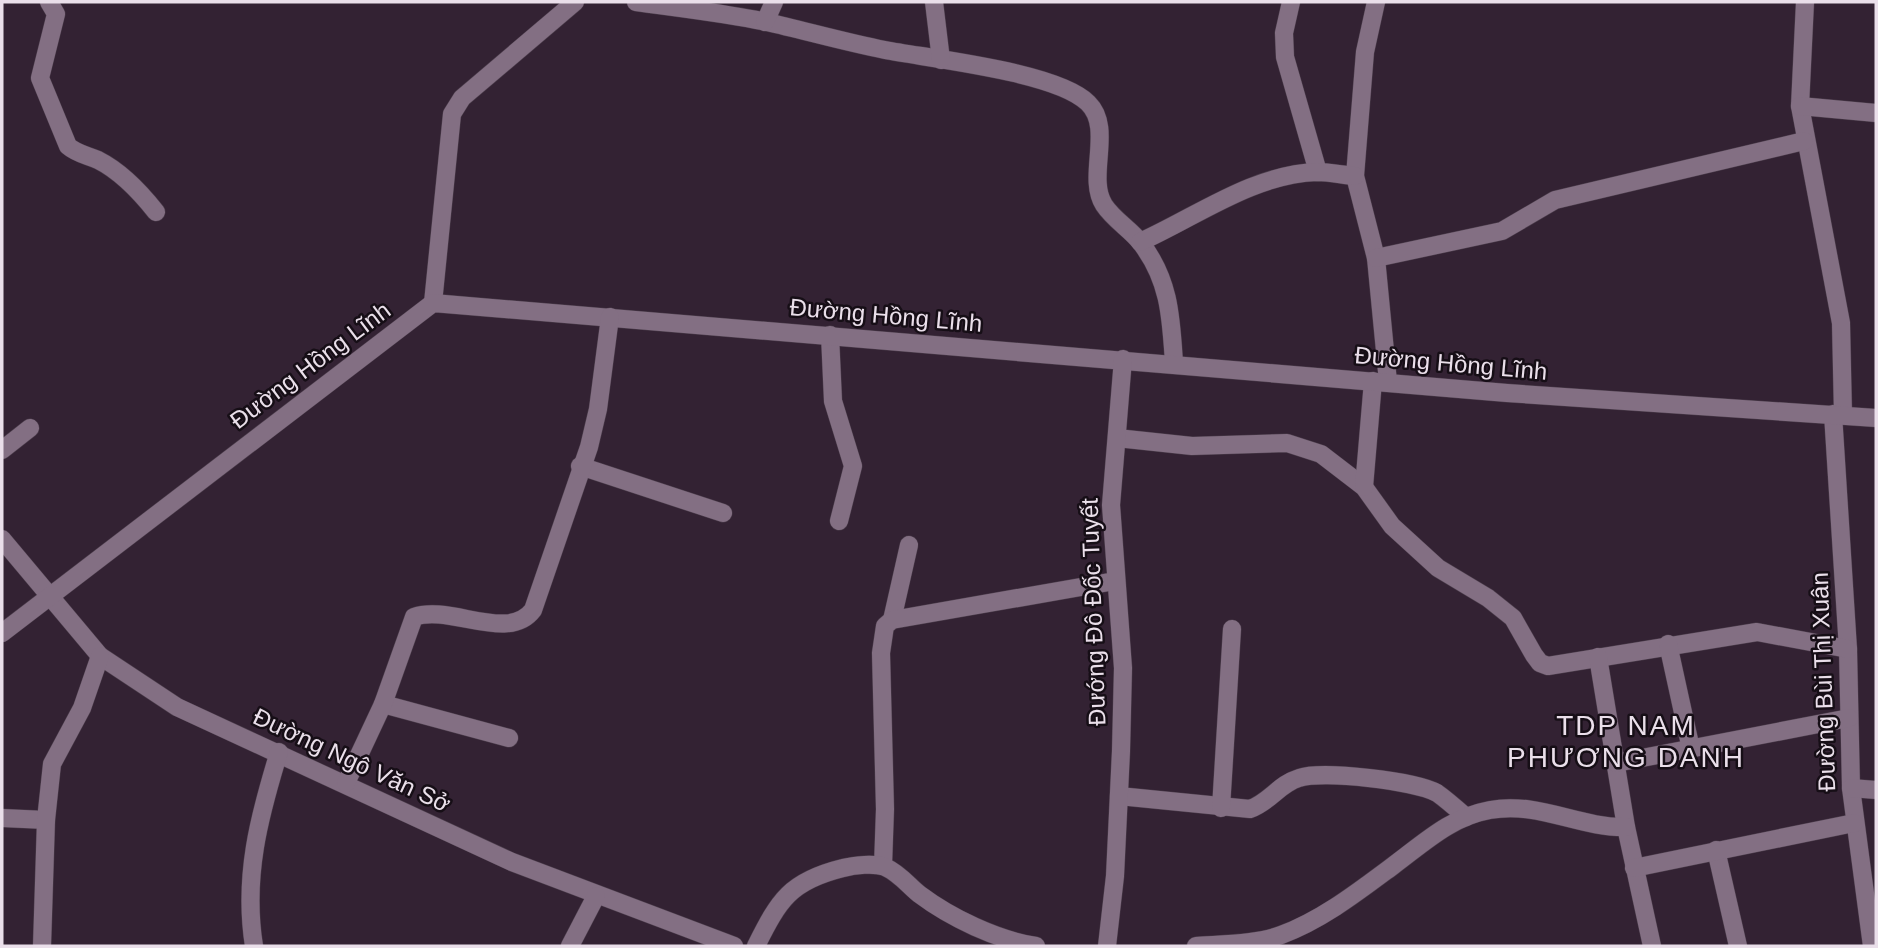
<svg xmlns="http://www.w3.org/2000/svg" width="1878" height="948" font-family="Helvetica,sans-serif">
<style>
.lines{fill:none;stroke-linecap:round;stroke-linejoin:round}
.minor-casing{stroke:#4c3e4c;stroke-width:19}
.minor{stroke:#836f83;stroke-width:18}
.labels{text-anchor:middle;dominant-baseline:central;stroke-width:5;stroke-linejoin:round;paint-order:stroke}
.street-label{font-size:24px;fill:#eadfea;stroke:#160e16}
.quarter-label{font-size:28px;letter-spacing:2px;fill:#eadfea;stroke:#160e16}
</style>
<rect width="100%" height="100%" fill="#323"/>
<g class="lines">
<defs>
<g id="minor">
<path d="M49 2 56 14 40 78 68 146C77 154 87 155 98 160 120 171 141 193 156 212"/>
<path d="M636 2C679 8 724 13 767 22 806 31 845 42 885 50 932 59 1057 72 1088 103 1114 128 1086 177 1104 205 1114 220 1130 229 1141 243 1170 281 1171 318 1174 363"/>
<polyline points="934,2 941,60"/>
<polyline points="1291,2 1284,33 1285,57 1318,172"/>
<polyline points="1376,2 1365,52 1355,176 1376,258 1388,382"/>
<polyline points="1805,2 1800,106 1841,323 1843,415"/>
<polyline points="765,22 774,2"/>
<polyline points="1800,106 1876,113"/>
<path d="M1140 242C1196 217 1253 174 1317 172 1329 172 1343 175 1355 176"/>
<polyline points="1376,258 1502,231 1555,200 1804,141"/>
<polyline points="433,303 452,114 462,98 575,2"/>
<polyline points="830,335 833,401 853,466 839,521"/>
<polyline points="1833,414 1848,649 1851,788 1872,946"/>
<polyline points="1117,438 1192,446 1287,443 1321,454 1364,487 1392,526 1438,568 1488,598 1513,618 1534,655 1540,663 1548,666 1757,632 1848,649"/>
<polyline points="2,450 30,428"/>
<polyline points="580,466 723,513"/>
<polyline points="1364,487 1373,381"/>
<polyline points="2,539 100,656 177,707 512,862 734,946"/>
<polyline points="892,620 909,545"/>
<polyline points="2,633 433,303 1507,393 1876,418"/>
<polyline points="1668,644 1691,749"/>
<polyline points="1598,657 1626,827 1652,946"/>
<polyline points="383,704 509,738"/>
<polyline points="1616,763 1849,718"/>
<path d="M346 783 383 704 414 617C450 604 508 643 533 610L589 447 598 409 610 317"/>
<polyline points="1851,788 1876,790"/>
<path d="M1119 796 1250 809C1270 802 1279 784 1299 778 1323 770 1415 781 1437 793 1447 800 1457 809 1466 817"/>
<polyline points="1221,808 1232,629"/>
<polyline points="2,818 46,820"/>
<polyline points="1716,850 1738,946"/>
<polyline points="883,866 885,809 881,653 885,626 892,620 1115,581"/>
<polyline points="1634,868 1854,823"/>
<polyline points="42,946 46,820 52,764 82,708 100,656"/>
<path d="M254 946C243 877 259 817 279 752"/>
<polyline points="570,946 596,896"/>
<path d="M756 946C779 900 790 881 843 868 854 865 875 863 885 867 899 873 908 885 919 894 951 918 997 940 1036 946"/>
<polyline points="1107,946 1115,876 1121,751 1123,668 1111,505 1123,359"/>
<path d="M1196 946C1222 944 1257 944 1281 935 1322 920 1359 891 1394 865 1425 842 1451 817 1490 810 1538 801 1579 828 1626 827"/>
</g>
</defs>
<use href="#minor" class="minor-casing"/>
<use href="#minor" class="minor"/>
</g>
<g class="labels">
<g class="street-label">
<text transform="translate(886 315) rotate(5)">Đường Hồng Lĩnh</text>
<text transform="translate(1451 363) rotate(5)">Đường Hồng Lĩnh</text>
<text transform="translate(310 365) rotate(-37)">Đường Hồng Lĩnh</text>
<text transform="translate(1093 612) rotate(-92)">Đướng Đô Đốc Tuyết</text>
<text transform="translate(1823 682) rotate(-92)">Đường Bùi Thị Xuân</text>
<text transform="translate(352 760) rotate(25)">Đường Ngô Văn Sở</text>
</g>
<g class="quarter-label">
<text x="1626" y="725">TDP NAM<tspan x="1626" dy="32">PHƯƠNG DANH</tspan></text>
</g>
</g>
<rect width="1878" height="948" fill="none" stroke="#eadfea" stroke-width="7"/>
</svg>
